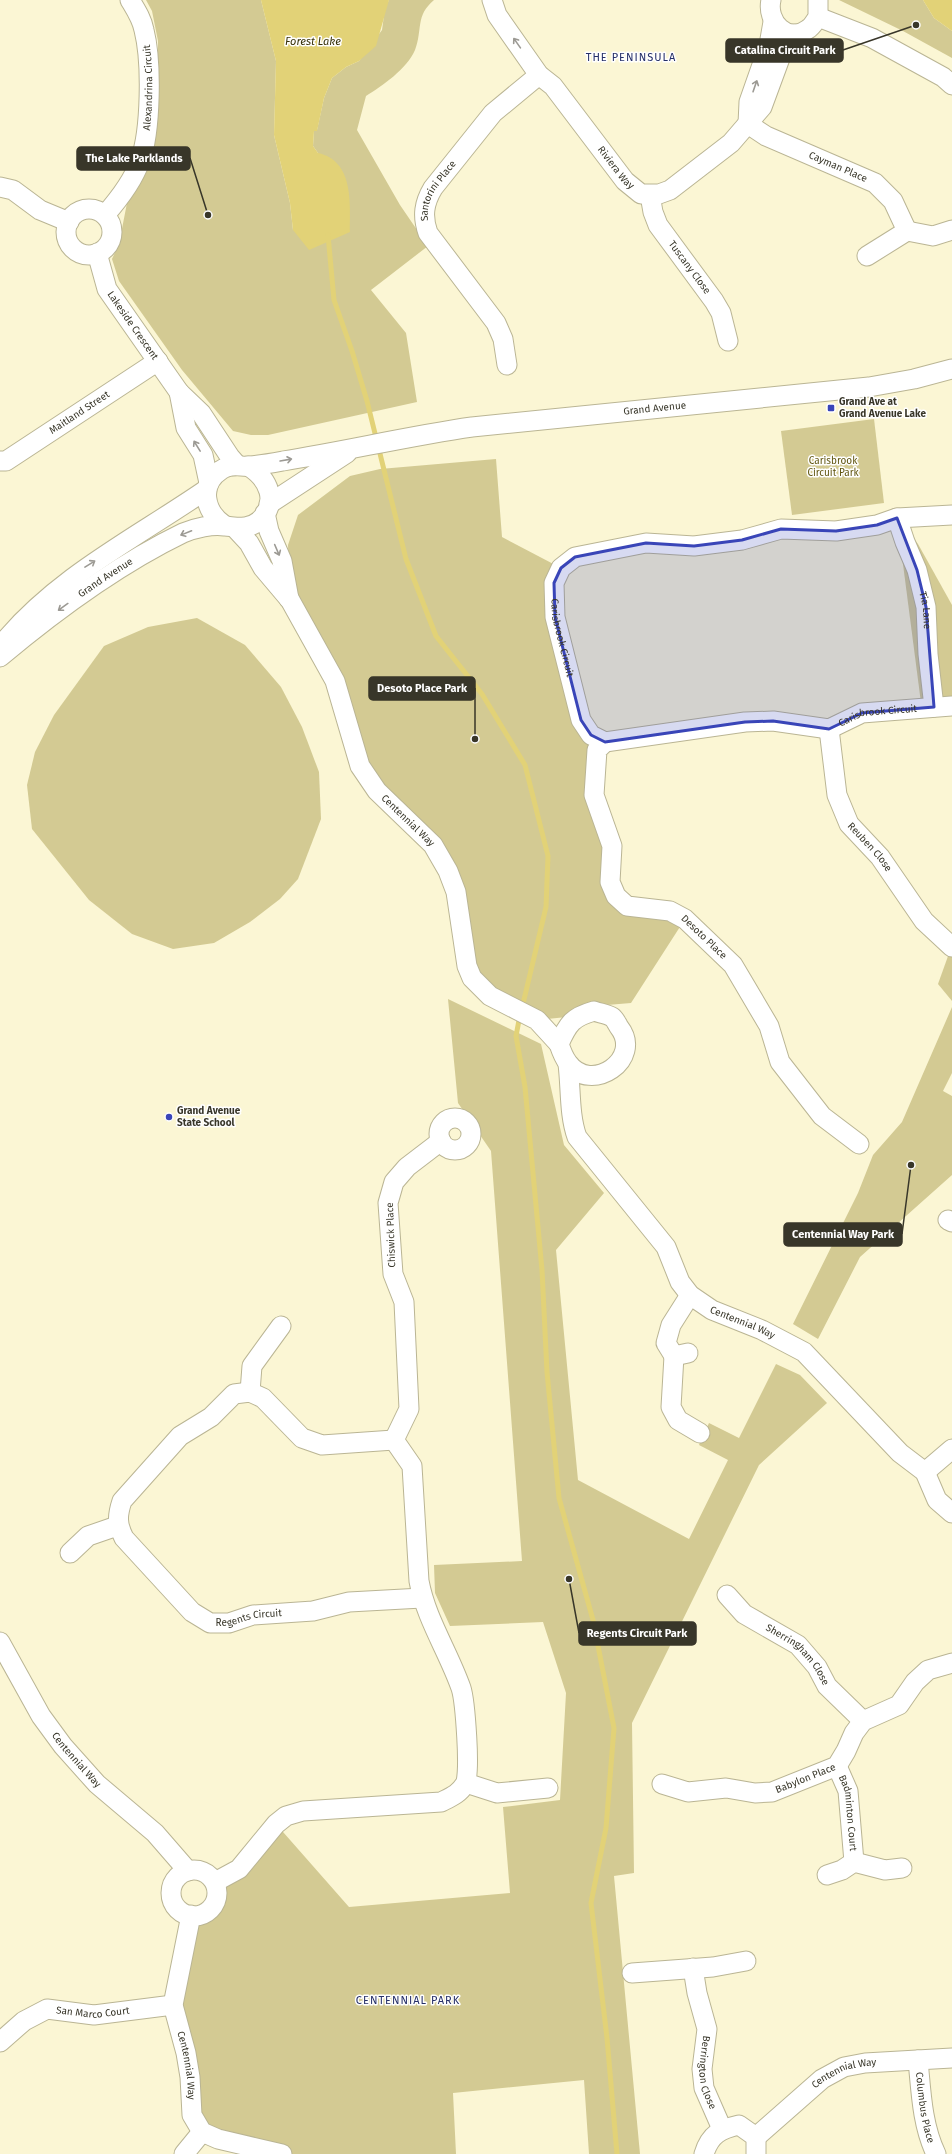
<svg xmlns="http://www.w3.org/2000/svg" width="952" height="2154" font-family="'Fira Sans',sans-serif">
<style>
.green{fill:#d3ca93}
.water{fill:#e2d277}
.lines{fill:none;stroke-linecap:round;stroke-linejoin:round}
.stream{stroke:#e2d277;stroke-width:5}
.minor-casing{stroke:#bab594;stroke-width:21}
.minor{stroke:#fff;stroke-width:19}
.oneway{stroke:#9c9a94}
.marked{fill:#3945b8;fill-opacity:0.2;stroke:#3945b8;stroke-width:3;stroke-linejoin:round}
.poi-dot{fill:#3945b8;stroke:#fff;stroke-width:1.5}
.labels{text-anchor:middle;dominant-baseline:central;stroke-width:3;stroke-linejoin:round;paint-order:stroke}
.street-label{font-size:10px;fill:#383629;stroke:#fff}
.poi-label{font-size:10px;font-weight:bold;fill:#383629;stroke:#fff;text-anchor:start}
.park-label{font-size:10px;fill:#60550f;stroke:#fff}
.water-label{font-size:11px;font-style:italic;fill:#383209;stroke:#fff}
.neighbourhood-label{font-size:11px;letter-spacing:1px;fill:#252f68;stroke:#fff}
.leader{fill:none;stroke:#383629;stroke-width:1.5}
.callout-dot{fill:#383629;stroke:#fff;stroke-width:1.5}
.callout{fill:#383629;stroke:#383629;stroke-width:1.5}
.callout-label{font-size:11px;text-anchor:middle;font-weight:bold;fill:#fff}
</style>
<rect width="100%" height="100%" fill="#fbf6d4"/>
<g class="green">
<path d="M146 0H261L276 61 274 135 290 203 293 230 318 153 313 146 314 131 317 130 324 98 332 78 346 67 359 61 382 30 385 8 389 0H434C415 16 423 29 415 50 407 69 382 86 366 96L357 130 400 205 428 246 371 290 406 333 417 402 268 435H251L233 431 182 370 119 281 112 259 119 244 127 203 149 167 158 115V41L152 11Z"/>
<polygon points="839,0 923,0 934,18 952,31 952,58 903,31"/>
<polygon points="874,419 884,503 792,515 781,431"/>
<polygon points="496,459 502,537 561,568 554,583 597,750 616,896 685,919 631,1003 595,1006 577,1016 537,1020 480,988 448,871 377,791 335,681 290,600 288,545 298,515 350,476 380,469"/>
<polygon points="897,518 918,544 952,605 952,702 921,703"/>
<polygon points="197,618 245,645 281,687 302,727 319,772 321,819 298,879 280,899 250,922 214,943 173,949 132,934 89,900 32,829 27,785 35,752 54,715 104,646 148,627"/>
<polygon points="952,945 952,1001 938,984"/>
<polygon points="448,999 541,1044 564,1145 604,1193 556,1250 578,1480 689,1539 728,1460 699,1445 709,1423 739,1438 776,1364 800,1375 827,1403 759,1465 632,1723 634,1873 614,1876 640,2154 589,2154 584,2080 453,2093 456,2154 282,2154 202,2132 175,1986 191,1915 208,1910 217,1894 215,1882 276,1824 349,1907 510,1893 503,1807 560,1800 566,1693 543,1622 450,1626 435,1593 434,1565 522,1561 491,1151 458,1103"/>
<polygon points="952,1007 952,1073 943,1091 952,1096 952,1175 860,1257 818,1339 793,1324 858,1193 873,1155 902,1122"/>
</g>
<g class="water">
<path d="M261 0H389L376 46 359 61 346 67 332 78 324 98 317 131H314L313 146 318 153C354 161 350 203 350 232L309 250 293 230 290 203 274 135 276 61Z"/>
<polygon points="923,0 952,0 952,31 934,18"/>
</g>
<g class="lines">
<g class="stream">
<polyline points="328,235 334,300 352,351 367,401 406,559 436,636 482,694 525,765 548,856 546,907 522,1008"/>
<polyline points="520,1015 516,1036 525,1087 542,1270 547,1372 559,1498 593,1620 614,1728 606,1828 591,1903 607,2038 617,2154"/>
</g>
<defs>
<g id="minor">
<path id="s1" d="M492 0 497 15 539 75 553 86 625 181 641 194H659L670 190 731 143 762 107 783 50 794 34"/>
<path d="M771 0C766 21 787 45 808 29 812 27 815 21 818 17V0"/>
<polyline points="818,17 872,38 943,77 952,85"/>
<path id="s2" d="M748 124 766 136 875 183 893 201 907 231"/>
<polyline points="748,124 749,102 769,45 773,22"/>
<polyline points="0,187 13,190 40,210 69,222"/>
<path id="s3" d="M650 195 653 212 658 225 714 301 721 313 728 341"/>
<circle cx="89" cy="232" r="23"/>
<path id="s4" d="M105 215C119 199 133 181 140 161 151 131 152 62 144 30 142 19 136 10 130 0"/>
<path id="s5" d="M97 253 107 289 179 392 201 413 230 457 237 465"/>
<polyline points="867,256 907,231 933,236 952,230"/>
<path id="s6" d="M507 365 503 339 496 323 428 233C422 216 424 203 433 188L493 113 539 75"/>
<polyline points="179,392 186,428 203,455 209,483"/>
<path id="s7" d="M0 461H6L158 361"/>
<polyline points="269,504 347,453"/>
<polyline points="265,513 269,531 282,561 289,599"/>
<path id="s8" d="M952 515 897 518 877 525 836 531 781 529 742 540 694 546 646 543 575 557 561 568 554 583 555 617 581 720 591 735 605 742 745 722 773 721 829 729 862 713 952 706"/>
<path id="s9" d="M897 518 905 542 917 570 926 607 928 654 934 707"/>
<path id="s10" d="M224 525C205 512 198 485 221 470 231 463 240 467 250 466 261 465 272 463 283 461 346 451 409 436 472 427L869 387 914 379 952 369"/>
<path id="s11" d="M236 529 249 543 263 568 290 600 335 681 360 766 377 791 433 845 448 871 456 892 467 966 472 978 490 996 537 1020 559 1044"/>
<path d="M2 644C58 576 136 538 207 489"/>
<path id="s12" d="M0 657C56 610 117 565 183 533 195 528 212 524 225 526 238 527 248 530 259 521 280 503 268 478 248 466"/>
<path id="s13" d="M829 729 837 795 849 824 880 857 924 921 952 947"/>
<path id="s14" d="M605 742 597 750 594 795 612 846 610 882 616 896 627 906 670 911 685 919 733 965 769 1026 780 1062 822 1116 859 1144"/>
<path d="M594 1011C599 1013 607 1014 612 1017 615 1019 617 1024 619 1027 644 1059 591 1095 568 1063 564 1058 561 1050 559 1044 568 1023 573 1017 594 1011Z"/>
<path id="s15" d="M568 1064C571 1088 569 1115 577 1137L666 1247 680 1282 690 1295 712 1310 762 1330 804 1352 900 1453 925 1472 937 1500 952 1513"/>
<circle cx="455" cy="1134" r="16"/>
<polyline points="948,1220 952,1222"/>
<polyline points="688,1353 674,1356 666,1343 671,1325 690,1295"/>
<polyline points="674,1356 671,1407 678,1420 700,1433"/>
<polyline points="250,1392 252,1366 281,1326"/>
<path id="s16" d="M394 1440 322 1445 302 1438 263 1398 250 1392 234 1394 211 1417 180 1436 122 1501C117 1516 117 1524 124 1538L192 1612 210 1623H229L253 1615 313 1611 349 1602 422 1598"/>
<polyline points="394,1440 409,1409 404,1302 393,1274 388,1203 394,1182 407,1167 441,1141"/>
<polyline points="925,1472 952,1449"/>
<polyline points="70,1553 88,1536 117,1526"/>
<path id="s17" d="M727 1595 744 1614 798 1645 817 1667 827 1686 863 1721"/>
<path id="s18" d="M0 1642 41 1716 63 1746 97 1784 155 1833 188 1871"/>
<path id="s19" d="M837 1766 848 1791 854 1862"/>
<polyline points="466,1783 497,1793 548,1788"/>
<path id="s20" d="M662 1784 688 1792 726 1788 755 1793 772 1792 837 1766 846 1751 854 1733 863 1721 899 1705 915 1682 928 1670 952 1663"/>
<circle cx="194" cy="1893" r="23"/>
<polyline points="827,1875 842,1870 854,1862 885,1870 902,1868"/>
<path d="M215 1882 239 1869 276 1824 286 1816 303 1811 441 1802C451 1797 459 1794 465 1784 471 1775 465 1700 461 1688 448 1651 426 1619 419 1581L412 1466 394 1440"/>
<path id="s21" d="M191 1915 173 2005 186 2053 190 2077 192 2115 202 2132 218 2139 282 2154"/>
<path id="s22" d="M693 1968 697 1993 707 2029 702 2069 704 2088 722 2129"/>
<polyline points="632,1973 713,1967 746,1961"/>
<path id="s23" d="M0 2042 24 2021 47 2009 94 2015 173 2005"/>
<path id="s24" d="M918 2060C921 2091 922 2125 936 2154"/>
<path id="s25" d="M756 2137 822 2079 844 2067 865 2063 952 2058"/>
<polyline points="184,2154 202,2132"/>
<path d="M704 2154C710 2134 721 2129 739 2125L756 2137V2154"/>
</g>
</defs>
<use href="#minor" class="minor-casing"/>
<use href="#minor" class="minor"/>
</g>
<defs><path id="oneway-shaft" d="M-6 0H5M1.5-3L5.5 0L1.5 3" fill="none" stroke-width="1.6" stroke-linecap="round" stroke-linejoin="round"/></defs>
<g class="oneway">
<use href="#oneway-shaft" transform="translate(517 43) rotate(-125)"/>
<use href="#oneway-shaft" transform="translate(755 86) rotate(-71)"/>
<use href="#oneway-shaft" transform="translate(197 446) rotate(-122)"/>
<use href="#oneway-shaft" transform="translate(286 460) rotate(-10)"/>
<use href="#oneway-shaft" transform="translate(186 533) rotate(158)"/>
<use href="#oneway-shaft" transform="translate(277 550) rotate(67)"/>
<use href="#oneway-shaft" transform="translate(90 564) rotate(-32)"/>
<use href="#oneway-shaft" transform="translate(63 607) rotate(144)"/>
</g>
<path class="marked" d="M897 518 917 570 926 607 934 707 862 713 829 729 773 721 745 722 605 742 591 735 581 720 555 617 554 583 561 568 575 557 646 543 694 546 742 540 781 529 836 531 877 525Z"/>
<g class="poi-dot">
<rect x="827" y="404" width="8" height="8" rx="2"/>
<circle cx="169" cy="1117" r="4"/>
</g>
<g class="labels">
<g class="street-label">
<text stroke="none"><textPath href="#s4" startOffset="139">Alexandrina Circuit</textPath></text>
<text stroke="none"><textPath href="#s2" startOffset="100">Cayman Place</textPath></text>
<text stroke="none"><textPath href="#s1" startOffset="210">Riviera Way</textPath></text>
<text stroke="none"><textPath href="#s6" startOffset="203">Santorini Place</textPath></text>
<text stroke="none"><textPath href="#s3" startOffset="84">Tuscany Close</textPath></text>
<text stroke="none"><textPath href="#s5" startOffset="82">Lakeside Crescent</textPath></text>
<text stroke="none"><textPath href="#s10" startOffset="505">Grand Avenue</textPath></text>
<text stroke="none"><textPath href="#s7" startOffset="94">Maitland Street</textPath></text>
<text stroke="none"><textPath href="#s12" startOffset="132">Grand Avenue</textPath></text>
<text stroke="none"><textPath href="#s9" startOffset="97">Tia Lane</textPath></text>
<text stroke="none"><textPath href="#s8" startOffset="472">Carisbrook Circuit</textPath></text>
<text stroke="none"><textPath href="#s8" startOffset="868">Carisbrook Circuit</textPath></text>
<text stroke="none"><textPath href="#s11" startOffset="344">Centennial Way</textPath></text>
<text stroke="none"><textPath href="#s13" startOffset="129">Reuben Close</textPath></text>
<text stroke="none"><textPath href="#s14" startOffset="263">Desoto Place</textPath></text>
<text transform="translate(391 1235) rotate(-92)">Chiswick Place</text>
<text stroke="none"><textPath href="#s15" startOffset="329">Centennial Way</textPath></text>
<text stroke="none"><textPath href="#s16" startOffset="535">Regents Circuit</textPath></text>
<text stroke="none"><textPath href="#s17" startOffset="94">Sherringham Close</textPath></text>
<text stroke="none"><textPath href="#s18" startOffset="141">Centennial Way</textPath></text>
<text stroke="none"><textPath href="#s20" startOffset="148">Babylon Place</textPath></text>
<text stroke="none"><textPath href="#s19" startOffset="49">Badminton Court</textPath></text>
<text stroke="none"><textPath href="#s23" startOffset="104">San Marco Court</textPath></text>
<text stroke="none"><textPath href="#s21" startOffset="154">Centennial Way</textPath></text>
<text stroke="none"><textPath href="#s22" startOffset="107">Berrington Close</textPath></text>
<text stroke="none"><textPath href="#s25" startOffset="111">Centennial Way</textPath></text>
<text stroke="none"><textPath href="#s24" startOffset="48">Columbus Place</textPath></text>
</g>
<g class="poi-label">
<text x="839" y="402">Grand Ave at<tspan x="839" dy="12">Grand Avenue Lake</tspan></text>
<text x="177" y="1111">Grand Avenue<tspan x="177" dy="12">State School</tspan></text>
</g>
<g class="park-label">
<text x="833" y="461">Carisbrook<tspan x="833" dy="12">Circuit Park</tspan></text>
</g>
<g class="water-label">
<text x="313" y="41">Forest Lake</text>
</g>
<g class="neighbourhood-label">
<text x="631" y="57">THE PENINSULA</text>
<text x="408" y="2000">CENTENNIAL PARK</text>
</g>
</g>
<path class="leader" d="M916 25L843 50M208 215L190 158M475 739L475 688M911 1165L902 1234M569 1579L579 1633"/>
<g class="callout-dot">
<circle cx="916" cy="25" r="4"/>
<circle cx="208" cy="215" r="4"/>
<circle cx="475" cy="739" r="4"/>
<circle cx="911" cy="1165" r="4"/>
<circle cx="569" cy="1579" r="4"/>
</g>
<g class="callout">
<rect x="726" y="39" width="117" height="23" rx="4"/>
<rect x="77" y="147" width="113" height="23" rx="4"/>
<rect x="369" y="677" width="106" height="23" rx="4"/>
<rect x="784" y="1223" width="118" height="23" rx="4"/>
<rect x="579" y="1622" width="117" height="23" rx="4"/>
</g>
<g class="callout-label">
<text x="785" y="54">Catalina Circuit Park</text>
<text x="134" y="162">The Lake Parklands</text>
<text x="422" y="692">Desoto Place Park</text>
<text x="843" y="1238">Centennial Way Park</text>
<text x="637" y="1637">Regents Circuit Park</text>
</g>
</svg>
